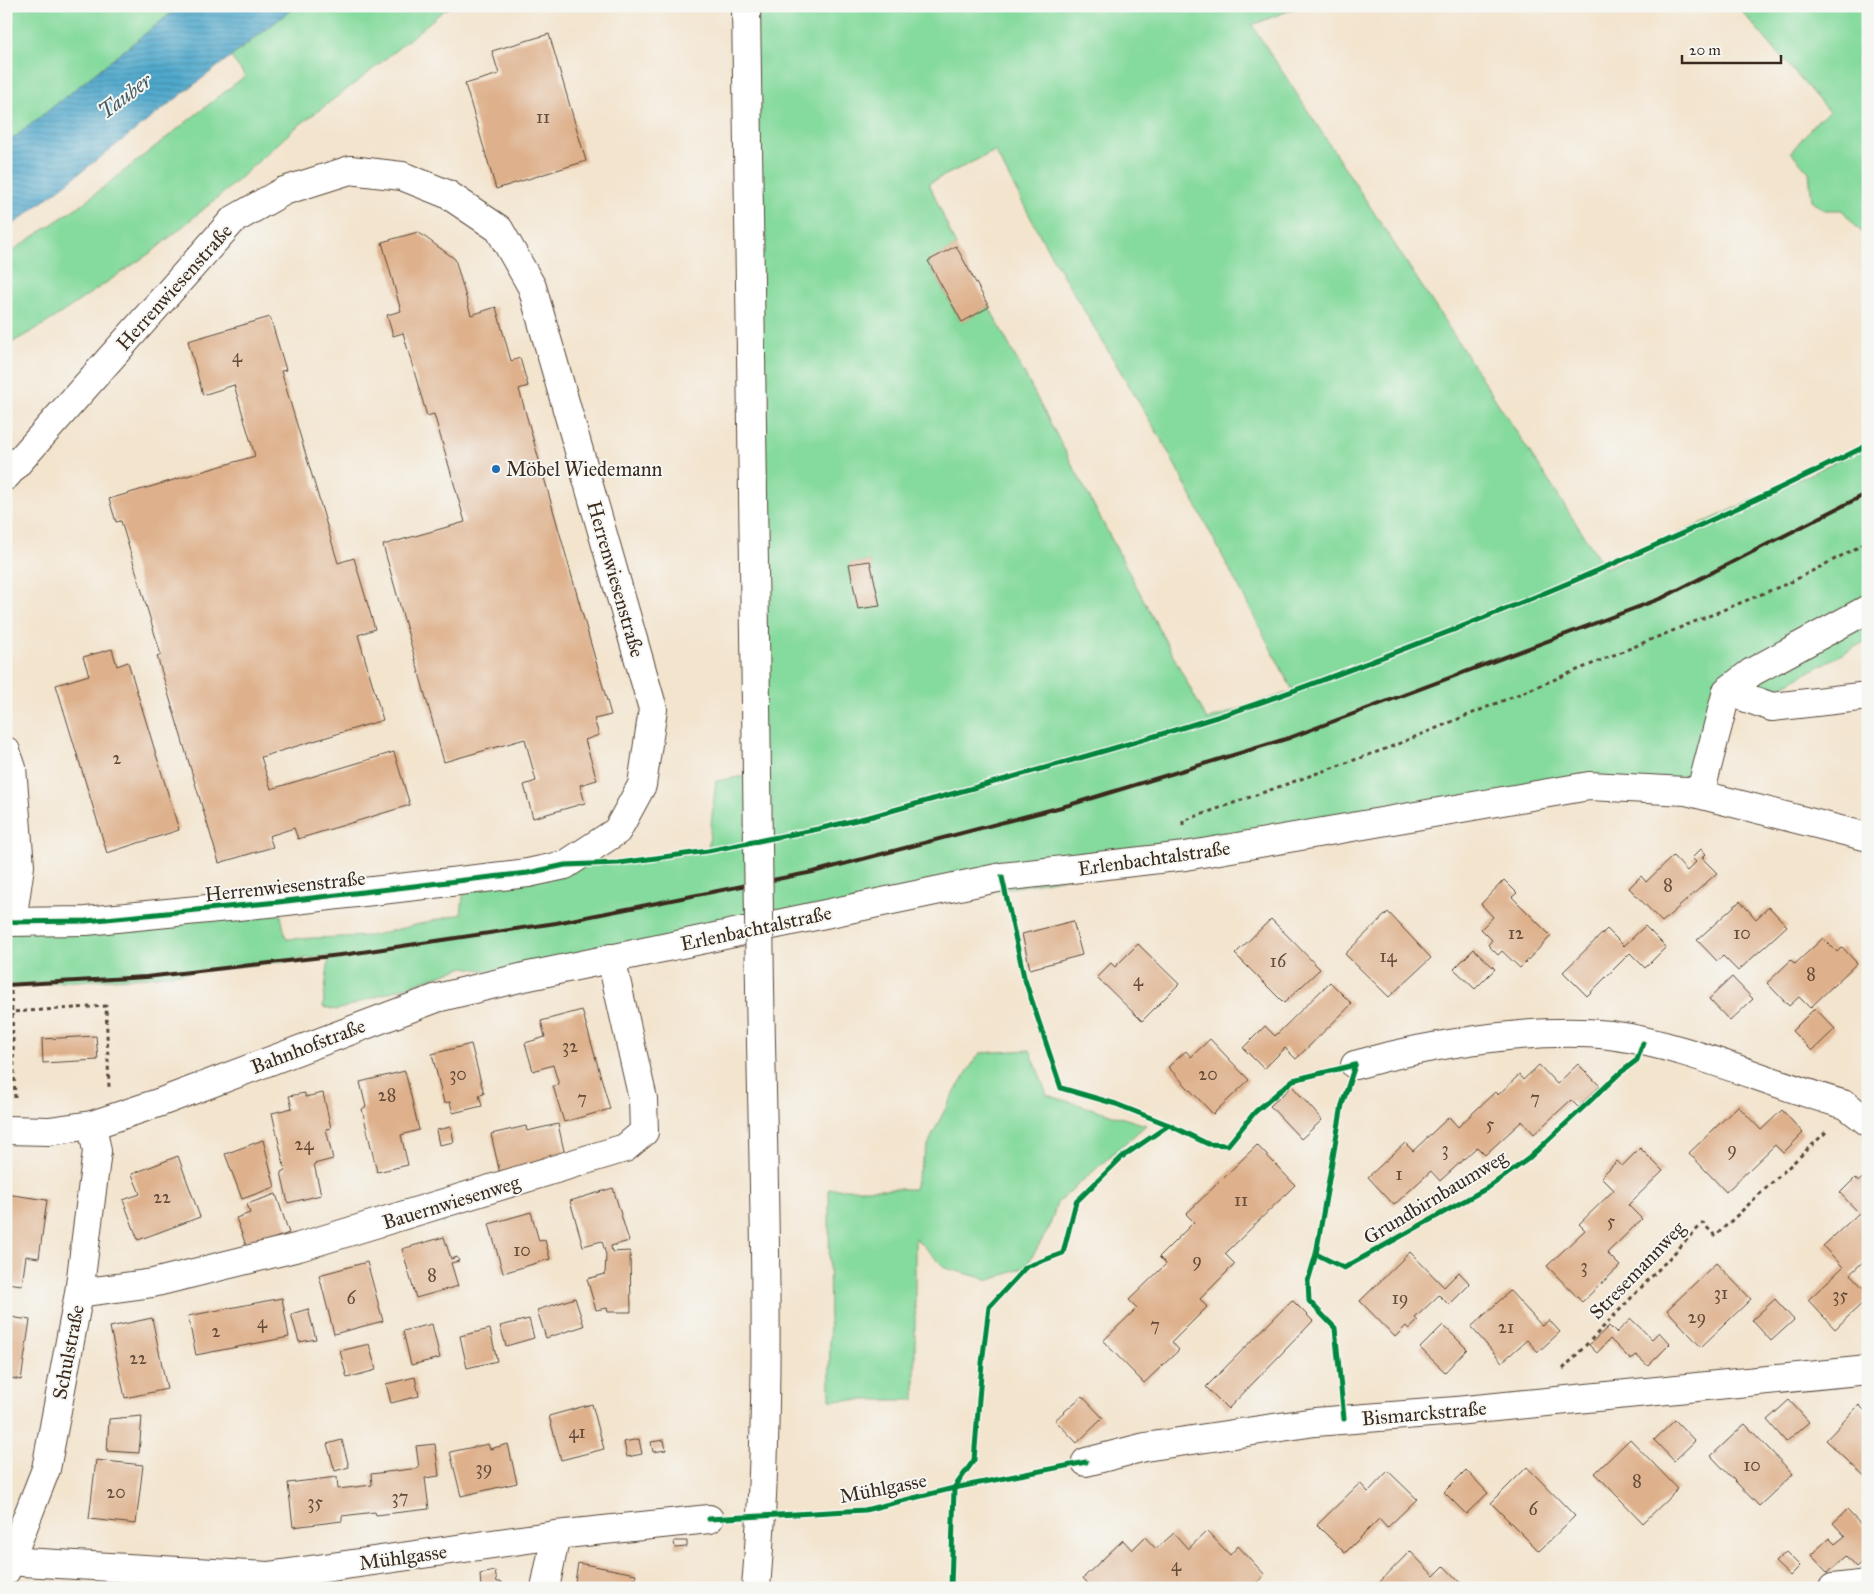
<svg xmlns="http://www.w3.org/2000/svg" width="1874" height="1594" font-family="'IM FELL Great Primer',serif">
<style>
.green{fill:#85da9d;stroke:#60825e;fill-rule:evenodd}
.water{fill:url(#water-rules);stroke:#456975}
.building{fill:#deb18c}
.lines{fill:none;stroke-linecap:round;stroke-linejoin:round}
.minor-casing{stroke:#574638;stroke-width:30}
.major-casing{stroke:#574638;stroke-width:30}
.path{stroke:#574638;stroke-width:3;stroke-dasharray:4 4;stroke-linecap:butt}
.minor{stroke:#fff;stroke-width:28}
.major{stroke:#fff;stroke-width:28}
.rail{stroke:#3b2a1e;stroke-width:4}
.major-bridge-casing{stroke:#574638;stroke-width:30;stroke-linecap:butt}
.major-bridge{stroke:#fff;stroke-width:28}
.cycleway-casing{stroke:#f6f6f2;stroke-width:8}
.cycleway{stroke:#00873e;stroke-width:5}
.poi-dot{fill:#1f6fb2;stroke:#f6f6f2;stroke-width:2}
.labels{text-anchor:middle;dominant-baseline:central;stroke-width:4;stroke-linejoin:round;paint-order:stroke}
.number-label{font-size:18px;fill:#644c3a}
.street-label{font-size:20px;fill:#3b2a1e;stroke:#f6f6f2}
.poi-label{font-size:20px;fill:#3b2a1e;stroke:#f6f6f2;text-anchor:start}
.water-label{font-size:21px;font-style:italic;fill:#435c64;stroke:#f6f6f2}
</style>
<defs>
<pattern id="water-rules" width="6" height="5" patternUnits="userSpaceOnUse" patternTransform="scale(1.25)"><rect width="6" height="5" fill="#4fa8cc"/><path d="M0 2.5h6" fill="none" stroke="#4389a5"/></pattern>
</defs>
<rect width="100%" height="100%" fill="#f6f6f2"/>
<filter id="ink" filterUnits="userSpaceOnUse"><feTurbulence type="fractalNoise" baseFrequency=".02" numOctaves="2"/><feDisplacementMap in="SourceGraphic" scale="10" xChannelSelector="R" yChannelSelector="G"/><feConvolveMatrix kernelMatrix="1 2 1 2 8 2 1 2 1" color-interpolation-filters="sRGB"/></filter>
<filter id="wash" filterUnits="userSpaceOnUse"><feTurbulence type="fractalNoise" baseFrequency=".0096" numOctaves="4" result="noise"/><feDisplacementMap in="SourceGraphic" scale="20" xChannelSelector="R" yChannelSelector="G"/><feGaussianBlur stdDeviation="1.12" result="paint"/><feColorMatrix in="noise" values="0 0 0 0 0 0 0 0 0 0 0 0 0 0 0 0 0 1.4 0 .05"/><feComposite in="paint" operator="in"/></filter>
<g filter="url(#wash)">
<rect width="100%" height="100%" fill="#f3e4ce"/>
<g class="green">
<polygon points="6,6 180,6 6,144"/>
<polygon points="296,6 453,6 443,11 367,74 294,129 222,194 153,251 48,322 6,346 6,255 82,204 245,76 231,57"/>
<path d="M746 6H1301L1252 25 1605 568 1812 473 1868 445V640L1755 701 1727 691 1700 794 1589 786 1185 856 524 977 464 967 337 1010 323 1007 329 956 146 977 6 985V922L278 902 286 939 370 936 461 914 465 880 565 865 619 863 708 851 716 781 757 774ZM995 151 1048 250 1165 446 1293 691 1207 720 989 307 961 322 928 262 956 246 929 183ZM870 561 880 606 859 609 849 564Z"/>
<polygon points="1737,6 1868,6 1868,240 1842,210 1824,210 1812,200 1809,172 1791,152 1817,121 1829,112"/>
<path d="M1030 1050 1047 1095 1146 1125 1057 1203 1049 1228 1026 1267 990 1280 945 1268 915 1238V1400H830L829 1189H914C926 1139 951 1095 980 1053Z"/>
</g>
<polygon class="water" points="180,6 296,6 15,223 6,228 6,144"/>
<g id="blocks">
<g class="building">
<polygon points="549,34 586,161 496,189 465,84 499,74 492,51"/>
<polygon points="418,232 455,259 471,315 496,307 511,361 520,358 528,386 519,389 611,715 594,719 599,735 585,740 597,780 580,785 585,803 533,818 524,785 536,781 525,739 444,762 383,545 465,522 434,414 427,416 403,333 393,336 387,315 401,311 382,242"/>
<polygon points="956,246 989,307 962,322 928,261"/>
<polygon points="270,317 286,370 281,371 338,563 354,558 375,629 358,635 383,720 261,757 271,789 394,752 410,805 298,839 294,828 269,836 273,847 219,863 157,656 161,655 121,521 116,522 109,499 255,456 234,385 203,395 188,341"/>
<polygon points="870,561 880,606 858,609 849,564"/>
<polygon points="112,649 117,666 128,662 179,830 107,853 56,685 89,675 83,657"/>
<polygon points="1701,849 1706,854 1702,858 1717,873 1662,922 1629,888 1641,876 1646,882 1673,856 1687,871 1696,862 1692,858"/>
<polygon points="1504,880 1517,893 1512,897 1551,936 1520,968 1502,951 1498,955 1488,945 1492,940 1481,929 1493,917 1481,904"/>
<polygon points="1740,901 1756,919 1769,907 1787,926 1738,971 1723,956 1717,961 1697,940"/>
<polygon points="1388,912 1431,958 1389,997 1345,954"/>
<polygon points="1271,919 1320,969 1284,1003 1235,954"/>
<polygon points="1073,921 1082,955 1030,969 1022,934"/>
<polygon points="1645,926 1666,947 1645,968 1630,953 1587,996 1563,972 1607,929 1624,946"/>
<polygon points="1823,938 1837,952 1842,947 1857,963 1810,1008 1799,997 1789,1006 1767,983 1791,960 1795,964"/>
<polygon points="1138,944 1179,984 1142,1021 1097,977 1111,963 1115,967"/>
<polygon points="1474,949 1495,969 1475,989 1454,969"/>
<polygon points="1732,977 1753,999 1730,1021 1709,999"/>
<polygon points="1330,982 1352,1004 1296,1059 1285,1048 1264,1069 1243,1048 1265,1026 1275,1036"/>
<polygon points="1815,1008 1835,1029 1812,1051 1792,1031"/>
<polygon points="582,1010 610,1109 564,1122 553,1086 559,1085 553,1065 533,1071 525,1043 545,1037 541,1021"/>
<polygon points="96,1036 98,1060 43,1063 42,1039"/>
<polygon points="1210,1039 1249,1080 1213,1114 1168,1067 1186,1051 1191,1057"/>
<polygon points="471,1044 484,1094 479,1095 482,1106 453,1113 450,1102 444,1103 432,1054"/>
<polygon points="1578,1064 1600,1086 1578,1107 1571,1100 1534,1134 1522,1121 1485,1155 1477,1147 1440,1181 1431,1171 1394,1205 1368,1177 1405,1143 1413,1151 1449,1117 1458,1127 1495,1092 1498,1095 1519,1075 1523,1080 1539,1065 1557,1084"/>
<polygon points="405,1071 419,1130 401,1135 408,1165 377,1172 362,1109 366,1107 360,1082"/>
<polygon points="1292,1086 1322,1120 1301,1139 1270,1106"/>
<polygon points="305,1093 305,1097 323,1093 331,1128 326,1129 333,1159 314,1164 321,1195 288,1203 281,1172 285,1170 272,1113 292,1108 289,1096"/>
<polygon points="1738,1106 1761,1130 1782,1110 1803,1133 1783,1153 1775,1145 1726,1192 1689,1153"/>
<polygon points="558,1124 566,1160 500,1174 491,1134 526,1126 527,1131"/>
<polygon points="451,1127 454,1142 439,1145 436,1130"/>
<polygon points="263,1140 275,1187 242,1199 225,1154"/>
<polygon points="1257,1145 1295,1185 1225,1254 1235,1264 1200,1299 1207,1307 1172,1342 1179,1350 1144,1383 1103,1341 1137,1308 1129,1300 1166,1264 1159,1257 1194,1222 1186,1214"/>
<polygon points="1640,1148 1663,1171 1628,1205 1642,1219 1607,1253 1620,1266 1582,1302 1547,1266 1585,1230 1579,1224 1614,1190 1601,1177 1617,1161 1622,1166"/>
<polygon points="178,1156 200,1217 138,1240 123,1200 140,1194 132,1174"/>
<polygon points="1868,1173 1868,1257 1850,1274 1868,1293 1868,1298 1835,1329 1808,1300 1843,1267 1823,1246 1859,1213 1840,1193 1855,1178 1859,1181"/>
<polygon points="613,1188 629,1241 611,1246 612,1252 630,1251 631,1312 608,1312 607,1308 596,1310 587,1279 605,1274 606,1255 602,1241 583,1246 570,1201"/>
<polygon points="6,1194 47,1200 39,1258 26,1256 22,1285 6,1283"/>
<polygon points="276,1194 289,1233 247,1248 236,1218 250,1213 247,1204"/>
<polygon points="531,1212 539,1241 545,1240 550,1259 503,1273 489,1224"/>
<polygon points="444,1237 451,1259 457,1257 459,1261 451,1263 458,1286 416,1298 402,1249"/>
<polygon points="1410,1252 1444,1287 1459,1272 1470,1284 1449,1305 1439,1295 1415,1318 1418,1321 1409,1329 1406,1326 1395,1337 1360,1301"/>
<polygon points="367,1262 383,1321 334,1334 319,1275"/>
<polygon points="1716,1263 1751,1299 1701,1347 1667,1310"/>
<polygon points="1510,1291 1542,1326 1549,1320 1560,1332 1538,1352 1527,1340 1502,1362 1471,1327"/>
<polygon points="282,1298 289,1337 196,1355 188,1316"/>
<polygon points="575,1298 584,1326 546,1338 537,1310"/>
<polygon points="1775,1299 1794,1320 1771,1341 1752,1320"/>
<polygon points="1292,1300 1313,1321 1228,1409 1206,1387"/>
<polygon points="308,1309 316,1339 299,1342 291,1314"/>
<polygon points="10,1317 30,1320 21,1380 6,1377 6,1323 9,1324"/>
<polygon points="152,1318 167,1389 125,1398 110,1327"/>
<polygon points="529,1319 534,1338 506,1346 500,1326"/>
<polygon points="1631,1319 1652,1339 1659,1332 1670,1344 1648,1366 1636,1355 1631,1360 1610,1339 1597,1353 1589,1345 1609,1326 1616,1333"/>
<polygon points="432,1324 440,1358 411,1365 403,1331"/>
<polygon points="1443,1325 1467,1349 1445,1372 1420,1348"/>
<polygon points="490,1329 497,1361 467,1368 460,1336"/>
<polygon points="369,1344 376,1370 347,1378 340,1351"/>
<polygon points="415,1377 419,1396 391,1403 386,1384"/>
<polygon points="1082,1396 1103,1418 1077,1443 1055,1420"/>
<polygon points="1789,1400 1809,1422 1786,1442 1767,1420"/>
<polygon points="592,1404 604,1449 561,1460 549,1416"/>
<polygon points="1859,1405 1868,1414 1868,1480 1826,1440"/>
<polygon points="142,1416 139,1453 107,1451 109,1419"/>
<polygon points="1675,1420 1695,1441 1674,1461 1654,1440"/>
<polygon points="1745,1424 1793,1474 1759,1506 1711,1456"/>
<polygon points="639,1439 642,1454 627,1457 624,1442"/>
<polygon points="1630,1439 1678,1489 1643,1523 1595,1473"/>
<polygon points="342,1440 349,1467 335,1471 327,1444"/>
<polygon points="664,1440 666,1450 653,1452 651,1442"/>
<polygon points="435,1444 439,1476 425,1478 429,1509 376,1515 375,1512 342,1516 342,1521 293,1527 288,1483 337,1477 338,1489 372,1485 371,1474 419,1468 416,1446"/>
<polygon points="488,1444 490,1449 508,1444 517,1483 461,1496 450,1452"/>
<polygon points="96,1460 143,1465 136,1524 89,1519"/>
<polygon points="1527,1467 1575,1516 1539,1551 1491,1503"/>
<polygon points="1466,1470 1488,1493 1466,1514 1444,1492"/>
<polygon points="1388,1471 1417,1499 1387,1528 1379,1519 1345,1553 1317,1525 1360,1483 1368,1492"/>
<polygon points="1847,1510 1868,1532 1868,1556 1856,1567 1846,1556 1828,1573 1811,1555 1829,1538 1835,1544 1845,1536 1833,1523"/>
<polygon points="1207,1531 1230,1555 1238,1546 1265,1575 1251,1588 1092,1588 1083,1578 1123,1540 1132,1550 1145,1537 1156,1549 1174,1533 1188,1549"/>
<polygon points="674,1541 687,1541 687,1547 675,1548"/>
<polygon points="1410,1551 1434,1576 1444,1566 1465,1588 1374,1588"/>
<polygon points="1786,1552 1800,1566 1790,1576 1775,1562"/>
<polygon points="578,1563 636,1574 633,1588 574,1588"/>
<polygon points="495,1571 497,1582 502,1582 503,1588 481,1588 480,1574"/>
</g>
</g>
</g>
<g filter="url(#ink)">
<use href="#blocks" fill-opacity="0" stroke="#574638" stroke-width="1"/>
<g class="lines">
<defs>
<g id="minor">
<polyline points="6,476 233,220 284,191 350,170 402,176 447,194 499,229 532,287 653,709 642,785 617,831 565,865 528,873 278,902 86,921 6,922"/>
<polyline points="1727,691 1772,707 1868,696"/>
<polyline points="6,751 12,768 20,866 12,922"/>
<polyline points="1700,794 1727,691 1752,672 1868,609"/>
<path d="M1355 1065C1425 1045 1538 1026 1610 1035 1687 1045 1769 1084 1846 1105L1868 1122"/>
<polyline points="6,1130 49,1131 92,1125 161,1102 437,998 524,977 1002,877 1185,856 1589,786 1686,791 1868,837"/>
<polyline points="79,1293 153,1283 299,1247 625,1148 644,1132 643,1099 611,958"/>
<polyline points="1086,1462 1145,1447 1315,1422 1456,1411 1868,1370"/>
<polyline points="6,1561 268,1576 556,1535 709,1519"/>
<polyline points="6,1571 46,1469 79,1293 97,1151 92,1125"/>
<polyline points="545,1588 556,1535"/>
<polyline points="1833,1588 1868,1584"/>
</g>
<g id="major">
<polyline points="746,6 757,774"/>
<path d="M756 1588C773 1388 763 1187 760 987"/>
</g>
</defs>
<use href="#minor" class="minor-casing"/>
<use href="#major" class="major-casing"/>
<g class="path">
<polyline points="1183,825 1183,821 1388,748 1791,582 1868,542"/>
<polyline points="11,991 12,1012 106,1006 109,1088"/>
<polyline points="6,1012 12,1012 15,1099"/>
<polyline points="1563,1369 1703,1223 1715,1236 1826,1132"/>
</g>
<use href="#minor" class="minor"/>
<use href="#major" class="major"/>
<polyline class="rail" points="6,985 146,977 349,954 556,923 813,872 1069,805 1289,738 1662,598 1868,493"/>
<defs>
<polyline id="major-bridge" points="757,774 760,987"/>
</defs>
<use href="#major-bridge" class="major-bridge-casing"/>
<use href="#major-bridge" class="major-bridge"/>
<defs>
<g id="cycleway">
<polyline points="1002,877 1024,977 1061,1088 1116,1104 1169,1125"/>
<path d="M6 922 86 921 278 902 465 880 528 873 565 865 619 863 708 851 818 829 873 816C985 784 1097 755 1207 720 1267 702 1325 679 1383 657 1548 595 1710 524 1868 445"/>
<polyline points="1316,1254 1344,1268 1489,1187 1528,1159 1620,1073 1637,1060 1643,1043"/>
<polyline points="1344,1419 1335,1328 1309,1301 1308,1281 1316,1254 1342,1105 1355,1065"/>
<polyline points="709,1519 865,1510 954,1488 1086,1462"/>
<polyline points="951,1588 954,1488 974,1460 982,1363 989,1307 1026,1267 1063,1253 1076,1202 1122,1157 1169,1125 1208,1144 1228,1145 1255,1112 1293,1080 1355,1065"/>
</g>
</defs>
<use href="#cycleway" class="cycleway-casing"/>
<use href="#cycleway" class="cycleway"/>
</g>
</g>
<circle class="poi-dot" cx="496" cy="469" r="5"/>
<g class="labels">
<g class="number-label">
<text x="543" y="117">11</text>
<text x="237" y="356">4</text>
<text x="117" y="758">2</text>
<text x="1668" y="885">8</text>
<text x="1516" y="933">12</text>
<text x="1742" y="933">10</text>
<text x="1388" y="956">14</text>
<text x="1278" y="961">16</text>
<text x="1811" y="974">8</text>
<text x="1138" y="980">4</text>
<text x="570" y="1046">32</text>
<text x="458" y="1074">30</text>
<text x="1208" y="1074">20</text>
<text x="387" y="1095">28</text>
<text x="582" y="1098">7</text>
<text x="1535" y="1098">7</text>
<text x="1490" y="1124">5</text>
<text x="304" y="1144">24</text>
<text x="1445" y="1149">3</text>
<text x="1732" y="1149">9</text>
<text x="1399" y="1174">1</text>
<text x="162" y="1197">22</text>
<text x="1241" y="1200">11</text>
<text x="1611" y="1221">5</text>
<text x="522" y="1250">10</text>
<text x="1197" y="1260">9</text>
<text x="1584" y="1266">3</text>
<text x="432" y="1275">8</text>
<text x="1721" y="1293">31</text>
<text x="1840" y="1295">35</text>
<text x="351" y="1298">6</text>
<text x="1400" y="1298">19</text>
<text x="1697" y="1317">29</text>
<text x="262" y="1322">4</text>
<text x="1155" y="1325">7</text>
<text x="1506" y="1327">21</text>
<text x="216" y="1331">2</text>
<text x="138" y="1358">22</text>
<text x="577" y="1432">41</text>
<text x="1752" y="1465">10</text>
<text x="484" y="1468">39</text>
<text x="1637" y="1481">8</text>
<text x="116" y="1492">20</text>
<text x="400" y="1497">37</text>
<text x="315" y="1502">35</text>
<text x="1533" y="1509">6</text>
<text x="1176" y="1565">4</text>
</g>
<g class="street-label">
<text transform="translate(174 287) rotate(-48)">Herrenwiesenstraße</text>
<text transform="translate(616 579) rotate(74)">Herrenwiesenstraße</text>
<text transform="translate(1154 858) rotate(-8)">Erlenbachtalstraße</text>
<text transform="translate(285 886) rotate(-6)">Herrenwiesenstraße</text>
<text transform="translate(756 928) rotate(-12)">Erlenbachtalstraße</text>
<text transform="translate(308 1046) rotate(-21)">Bahnhofstraße</text>
<text transform="translate(1435 1197) rotate(-31)">Grundbirnbaumweg</text>
<text transform="translate(451 1202) rotate(-17)">Bauernwiesenweg</text>
<text transform="translate(1637 1270) rotate(-46)">Stresemannweg</text>
<text transform="translate(68 1352) rotate(-79)">Schulstraße</text>
<text transform="translate(1424 1413) rotate(-5)">Bismarckstraße</text>
<text transform="translate(883 1488) rotate(-11)">Mühlgasse</text>
<text transform="translate(403 1557) rotate(-8)">Mühlgasse</text>
</g>
<g class="poi-label">
<text x="506" y="469">Möbel Wiedemann</text>
</g>
<g class="water-label">
<text transform="translate(125 96) rotate(-37)">Tauber</text>
</g>
</g>
<rect width="1874" height="1594" fill="none" stroke="#f6f6f2" stroke-width="25"/>
<path d="M1682 55v8h99v-8" fill="none" stroke="#3b2a1e" stroke-width="2.5"/>
<text x="1689" y="55" font-size="15" fill="#3b2a1e" stroke="#f6f6f2" stroke-width="4" paint-order="stroke">20 m</text>
</svg>
